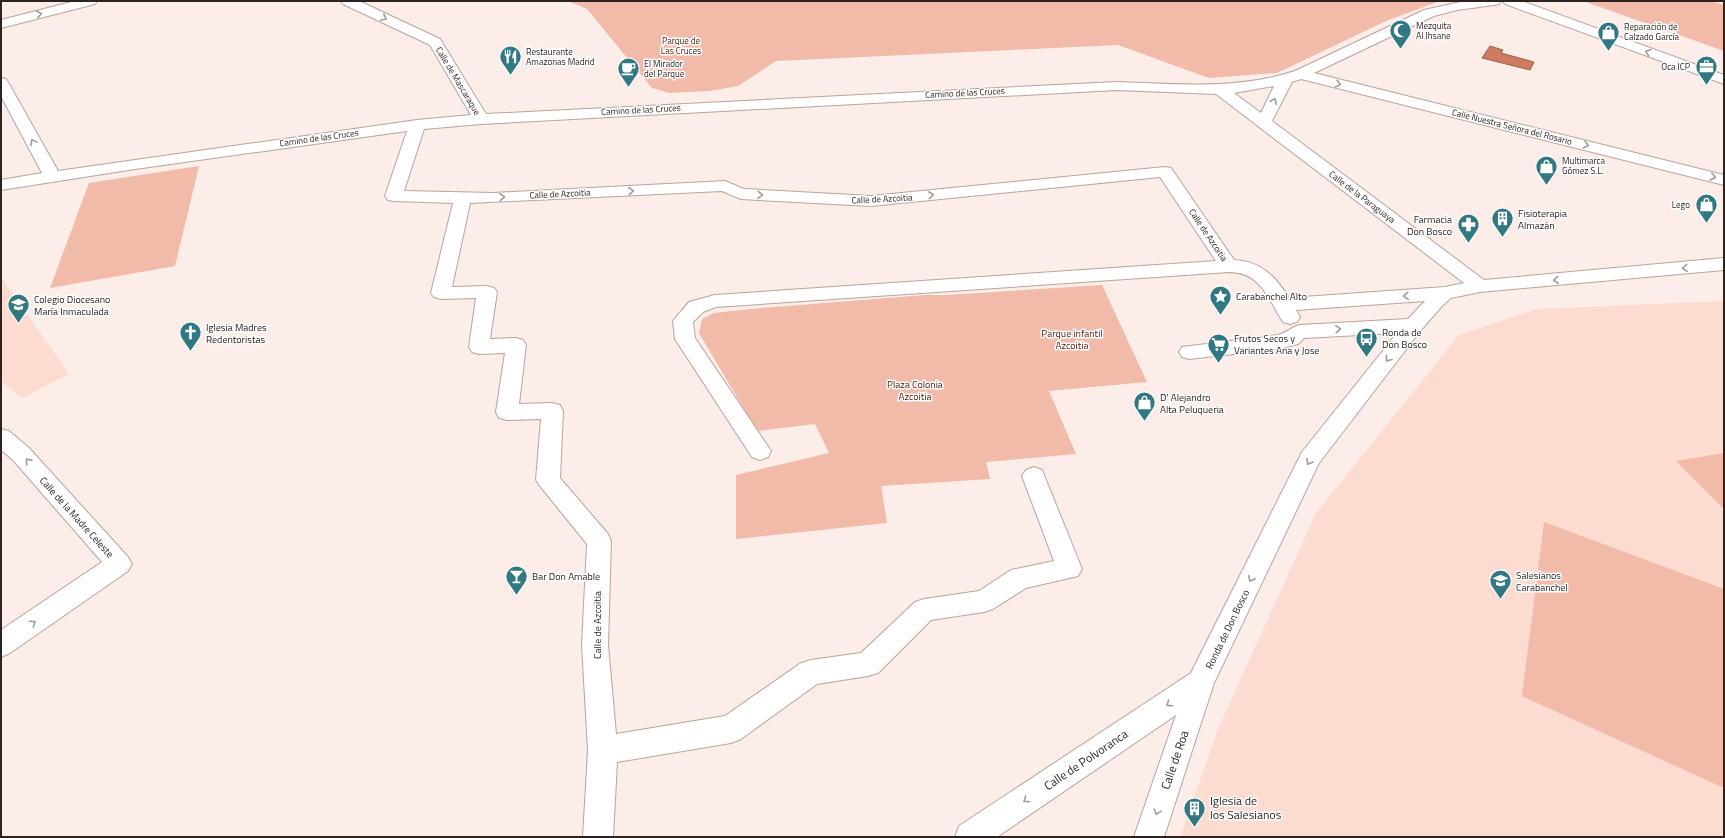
<svg xmlns="http://www.w3.org/2000/svg" width="1725" height="838" viewBox="0 0 1725 838" font-family="'Titillium Web',sans-serif">
  <rect width="100%" height="100%" fill="#fcede8"/>
  <g fill="#fcdbd1">
    <path d="M 1,277 L 69,374 L 22,398 L 1,381 Z"/>
    <path d="M 1724,301 L 1724,837 L 1180,837 L 1219,727 L 1316,513 L 1459,335 L 1537,309 Z"/>
  </g>
  <g fill="#f1baa9">
    <path d="M 568,1 L 1440,1 L 1386,21 L 1277,73 L 1209,78 L 1118,45 L 776,61 L 738,86 L 710,91 L 669,93 L 652,88 L 587,9 Z"/>
    <path d="M 1583,1 L 1711,1 L 1724,5 L 1724,51 Z"/>
    <path d="M 199,166 L 175,266 L 50,288 L 89,183 Z"/>
    <path d="M 1102,285 L 1147,382 L 1049,391 L 1076,454 L 986,462 L 990,479 L 881,486 L 887,523 L 736,539 L 736,475 L 829,453 L 815,424 L 757,431 L 699,333 L 702,319 L 714,313 L 751,309 L 925,295 L 948,295 Z"/>
    <path d="M 1724,453 L 1724,509 L 1676,461 Z"/>
    <path d="M 1544,522 L 1724,589 L 1724,788 L 1522,696 Z"/>
  </g>
  <path fill="#ce7b61" stroke="#9d614e" d="M 1490,46 L 1503,50 L 1501,53 L 1534,62 L 1530,70 L 1482,58 Z"/>
  <g fill="none" stroke-linecap="round" stroke-linejoin="round">
    <defs>
      <g id="street">
        <path d="M 75,1 L 97,1 L 95,4 L 1,28 L 1,20 Z"/>
        <path d="M 341,1 L 359,1 L 440,39 L 486,114 L 1117,82 C 1177,84 1237,90 1295,71 L 1424,10 L 1465,1 L 1501,1 L 1499,4 L 1494,5 L 1457,10 L 1434,16 L 1314,73 L 1724,175 L 1724,185 L 1301,79 L 1292,82 L 1272,121 L 1484,280 L 1724,258 L 1724,270 L 1480,292 L 1451,298 L 1442,306 L 1421,330 L 1319,463 L 1214,683 L 1164,837 L 1134,837 L 1176,715 L 997,837 L 955,837 L 959,826 L 1191,673 L 1302,452 L 1397,333 L 1304,338 L 1298,344 L 1278,349 L 1189,359 L 1182,357 L 1179,352 L 1182,347 L 1278,335 C 1286,333 1291,328 1299,325 L 1408,319 L 1425,301 L 1296,310 L 1300,317 L 1297,322 L 1290,324 L 1283,322 C 1268,299 1261,272 1229,272 L 716,307 L 703,312 L 693,322 L 695,338 L 771,451 L 768,457 L 760,460 L 752,457 L 675,339 L 673,321 L 689,302 L 715,295 L 1216,261 L 1160,177 L 871,206 L 741,199 L 722,191 L 470,203 L 452,287 L 487,286 L 494,288 L 497,292 L 490,339 L 516,338 L 523,340 L 526,345 L 519,404 L 552,403 L 560,405 L 563,411 L 560,478 L 608,534 L 611,541 L 608,645 L 616,734 L 725,716 L 801,663 L 811,660 L 861,653 L 915,602 L 924,599 L 979,591 L 1011,570 L 1054,561 L 1022,476 L 1026,470 L 1034,467 L 1042,470 L 1082,569 L 1078,576 L 1026,588 L 993,609 L 984,612 L 931,620 L 878,673 L 868,676 L 817,684 L 741,739 L 731,743 L 617,762 L 613,837 L 583,837 L 588,750 L 582,645 L 587,544 L 540,486 L 536,480 L 541,419 L 507,420 L 499,418 L 496,412 L 505,353 L 479,354 L 472,352 L 469,347 L 476,298 L 441,299 L 434,297 L 431,293 L 453,203 L 394,201 L 388,200 L 385,196 L 407,131 L 135,169 L 1,190 L 1,180 L 42,173 L 1,96 L 1,78 L 6,79 L 8,82 L 58,171 L 417,120 L 471,115 L 430,45 L 343,4 ZM 1274,86 L 1261,113 L 1234,93 ZM 1117,90 L 1216,94 L 1464,283 L 1445,287 L 1289,298 C 1276,277 1261,261 1234,260 L 1171,168 L 1165,167 L 871,196 L 744,189 L 725,181 L 493,193 L 404,191 L 424,129 L 481,124 Z"/>
        <path d="M 1503,1 L 1522,1 L 1724,75 L 1724,84 L 1505,4 Z"/>
        <path d="M 1,429 L 9,431 L 29,448 L 128,557 L 132,564 L 128,571 L 10,653 L 1,657 L 1,630 L 102,562 L 13,460 L 1,450 Z"/>
      </g>
    </defs>
    <use href="#street" stroke="#baa39b" stroke-width="2"/>
    <use href="#street" fill="#fff" fill-rule="evenodd"/>
  </g>
  <defs><path id="oneway-chevron" d="M-2-3.5L2.5 0L-2 3.5" fill="none" stroke-width="1.6" stroke-linecap="round" stroke-linejoin="round"/></defs>
  <g stroke="#a09c9b">
    <use href="#oneway-chevron" transform="translate(39 14) rotate(-14)"/>
    <use href="#oneway-chevron" transform="translate(384 18) rotate(25)"/>
    <use href="#oneway-chevron" transform="translate(1648 52) rotate(-160)"/>
    <use href="#oneway-chevron" transform="translate(1338 84) rotate(14)"/>
    <use href="#oneway-chevron" transform="translate(1274 101) rotate(-64)"/>
    <use href="#oneway-chevron" transform="translate(33 142) rotate(-118)"/>
    <use href="#oneway-chevron" transform="translate(1586 145) rotate(14)"/>
    <use href="#oneway-chevron" transform="translate(1713 177) rotate(14)"/>
    <use href="#oneway-chevron" transform="translate(631 191) rotate(-3)"/>
    <use href="#oneway-chevron" transform="translate(760 195) rotate(4)"/>
    <use href="#oneway-chevron" transform="translate(931 195) rotate(-6)"/>
    <use href="#oneway-chevron" transform="translate(502 197) rotate(-3)"/>
    <use href="#oneway-chevron" transform="translate(1685 268) rotate(175)"/>
    <use href="#oneway-chevron" transform="translate(1556 280) rotate(174)"/>
    <use href="#oneway-chevron" transform="translate(1406 296) rotate(176)"/>
    <use href="#oneway-chevron" transform="translate(1338 329) rotate(-4)"/>
    <use href="#oneway-chevron" transform="translate(1388 359) rotate(127)"/>
    <use href="#oneway-chevron" transform="translate(28 461) rotate(-132)"/>
    <use href="#oneway-chevron" transform="translate(1309 462) rotate(119)"/>
    <use href="#oneway-chevron" transform="translate(1251 579) rotate(116)"/>
    <use href="#oneway-chevron" transform="translate(33 623) rotate(-34)"/>
    <use href="#oneway-chevron" transform="translate(1169 704) rotate(146)"/>
    <use href="#oneway-chevron" transform="translate(1026 800) rotate(146)"/>
    <use href="#oneway-chevron" transform="translate(1157 812) rotate(109)"/>
  </g>
  <defs>
    <symbol id="mosque-pin" viewBox="-11 -11 22 30"><path d="M0 17L-7.5 6A9.5 9.5 0 1 1 7.5 6Z" fill="#317982" stroke="#fff"/><path d="M3.5-4.9A6 6 0 1 0 3.5 4.9A5 5 0 1 1 3.5-4.9Z" fill="#fff"/></symbol>
    <symbol id="shop-pin" viewBox="-11 -11 22 30"><path d="M0 17L-7.5 6A9.5 9.5 0 1 1 7.5 6Z" fill="#317982" stroke="#fff"/><path d="M-5-2.5h2.3a2.7 3.5 0 0 1 5.4 0H5L5.5 6h-11ZM-1.5-2.5h3a1.5 2.3 0 0 0-3 0Z" fill="#fff"/></symbol>
    <symbol id="restaurant-pin" viewBox="-11 -11 22 30"><path d="M0 17L-7.5 6A9.5 9.5 0 1 1 7.5 6Z" fill="#317982" stroke="#fff"/><path d="M-5-6h1v4h1v-4h1v4h1v-4h1v5L-1.5 .5V6h-2V.5L-5-1ZM5-6V6H3V1.5H1.5Q1.5-4 5-6Z" fill="#fff"/></symbol>
    <symbol id="office-pin" viewBox="-11 -11 22 30"><path d="M0 17L-7.5 6A9.5 9.5 0 1 1 7.5 6Z" fill="#317982" stroke="#fff"/><path d="M-6-3h4V-5.5h4V-3h4V5H-6ZM-1-4.5V-3h2v-1.5ZM-6 0V1H6V0Z" fill="#fff"/></symbol>
    <symbol id="cafe-pin" viewBox="-11 -11 22 30"><path d="M0 17L-7.5 6A9.5 9.5 0 1 1 7.5 6Z" fill="#317982" stroke="#fff"/><path d="M-5.5-4.5H6V0H3Q3 3.5 0 3.5H-2.5Q-5.5 3.5-5.5 0ZM3-3.2v2h1.7v-2ZM-6 4.5H4V6H-6Z" fill="#fff"/></symbol>
    <symbol id="building-pin" viewBox="-11 -11 22 30"><path d="M0 17L-7.5 6A9.5 9.5 0 1 1 7.5 6Z" fill="#317982" stroke="#fff"/><path d="M-4-6H4V6H1V3H-1V6H-4ZM-2.5-4.3h1.7v1.8h-1.7ZM.8-4.3h1.7v1.8H.8ZM-2.5-1h1.7V.8h-1.7ZM.8-1h1.7V.8H.8Z" fill="#fff"/></symbol>
    <symbol id="pharmacy-pin" viewBox="-11 -11 22 30"><path d="M0 17L-7.5 6A9.5 9.5 0 1 1 7.5 6Z" fill="#317982" stroke="#fff"/><path d="M-2-6h4v4h4v4h-4v4h-4v-4h-4v-4h4Z" fill="#fff"/></symbol>
    <symbol id="sight-pin" viewBox="-11 -11 22 30"><path d="M0 17L-7.5 6A9.5 9.5 0 1 1 7.5 6Z" fill="#317982" stroke="#fff"/><path d="M0-6L1.8-2.2L6-1.7L2.9 1.2L3.7 5.4L0 3.3L-3.7 5.4L-2.9 1.2L-6-1.7L-1.8-2.2Z" fill="#fff"/></symbol>
    <symbol id="school-pin" viewBox="-11 -11 22 30"><path d="M0 17L-7.5 6A9.5 9.5 0 1 1 7.5 6Z" fill="#317982" stroke="#fff"/><path d="M0-5L7-2L0 1L-7-2ZM-4 1L0 2.5L4 1V4Q0 6-4 4Z" fill="#fff"/></symbol>
    <symbol id="church-pin" viewBox="-11 -11 22 30"><path d="M0 17L-7.5 6A9.5 9.5 0 1 1 7.5 6Z" fill="#317982" stroke="#fff"/><path d="M-1.2-6h2.4v3.5h3.3v2.4h-3.3V6h-2.4V-.1h-3.3v-2.4h3.3Z" fill="#fff"/></symbol>
    <symbol id="bus-pin" viewBox="-11 -11 22 30"><path d="M0 17L-7.5 6A9.5 9.5 0 1 1 7.5 6Z" fill="#317982" stroke="#fff"/><path d="M-5-6H5V4H4V6H2V4H-2V6H-4V4H-5ZM-3.5-4V0h7V-4ZM-3.5 1.2v1.5H-2V1.2ZM2 1.2v1.5H3.5V1.2Z" fill="#fff"/></symbol>
    <symbol id="supermarket-pin" viewBox="-11 -11 22 30"><path d="M0 17L-7.5 6A9.5 9.5 0 1 1 7.5 6Z" fill="#317982" stroke="#fff"/><path d="M-6-5.5h2.5l.6 2H6L4.5 2H-2.5L-4.4-4H-6ZM-1.5 3.2a1.3 1.3 0 1 0 .1 0ZM3 3.2a1.3 1.3 0 1 0 .1 0Z" fill="#fff"/></symbol>
    <symbol id="bar-pin" viewBox="-11 -11 22 30"><path d="M0 17L-7.5 6A9.5 9.5 0 1 1 7.5 6Z" fill="#317982" stroke="#fff"/><path d="M-6-5H6L.8 .8V4.5H3.5V6h-7V4.5H-.8V.8Z" fill="#fff"/></symbol>
  </defs>
  <g fill-rule="evenodd">
    <use href="#mosque-pin" x="1388" y="18" width="25" height="34"/>
    <use href="#shop-pin" x="1596" y="20" width="25" height="34"/>
    <use href="#restaurant-pin" x="498" y="44" width="25" height="34"/>
    <use href="#office-pin" x="1694" y="54" width="25" height="34"/>
    <use href="#cafe-pin" x="616" y="56" width="25" height="34"/>
    <use href="#shop-pin" x="1534" y="154" width="25" height="34"/>
    <use href="#shop-pin" x="1694" y="192" width="25" height="34"/>
    <use href="#building-pin" x="1490" y="206" width="25" height="34"/>
    <use href="#pharmacy-pin" x="1456" y="212" width="25" height="34"/>
    <use href="#sight-pin" x="1208" y="284" width="25" height="34"/>
    <use href="#school-pin" x="6" y="292" width="25" height="34"/>
    <use href="#church-pin" x="178" y="320" width="25" height="34"/>
    <use href="#bus-pin" x="1354" y="326" width="25" height="34"/>
    <use href="#supermarket-pin" x="1206" y="332" width="25" height="34"/>
    <use href="#shop-pin" x="1132" y="390" width="25" height="34"/>
    <use href="#bar-pin" x="504" y="564" width="25" height="34"/>
    <use href="#school-pin" x="1488" y="568" width="25" height="34"/>
    <use href="#building-pin" x="1182" y="796" width="25" height="34"/>
  </g>
  <g text-anchor="middle" stroke-width="3" stroke-linejoin="round" paint-order="stroke">
    <g font-size="9" fill="#2c2320" stroke="#fff" text-anchor="start">
      <text x="1416" y="29">Mezquita<tspan x="1416" dy="10">Al Ihsane</tspan></text>
      <text x="1624" y="30">Reparación de<tspan x="1624" dy="10">Calzado García</tspan></text>
      <text x="526" y="55">Restaurante<tspan x="526" dy="10">Amazonas Madrid</tspan></text>
      <text x="644" y="67">El Mirador<tspan x="644" dy="10">del Parque</tspan></text>
      <text x="1690" y="70" text-anchor="end">Oca ICP</text>
      <text x="1562" y="164">Multimarca<tspan x="1562" dy="10">Gómez S.L.</tspan></text>
      <text x="1690" y="208" text-anchor="end">Lego</text>
    </g>
    <g font-size="9" fill="#4e1907" stroke="#fff">
      <text x="681" y="44">Parque de<tspan x="681" dy="10">Las Cruces</tspan></text>
    </g>
    <g font-size="9" fill="#2c2320" stroke="#fff">
      <text transform="translate(458 81) rotate(59)" y="3">Calle de Mascaraque</text>
      <text transform="translate(965 93) rotate(-3)" y="3">Camino de las Cruces</text>
      <text transform="translate(641 110) rotate(-3)" y="3">Camino de las Cruces</text>
      <text transform="translate(1512 127) rotate(14)" y="3">Calle Nuestra Señora del Rosario</text>
      <text transform="translate(319 138) rotate(-8)" y="3">Camino de las Cruces</text>
      <text transform="translate(560 194) rotate(-3)" y="3">Calle de Azcoitia</text>
      <text transform="translate(1362 197) rotate(37)" y="3">Calle de la Paraguaya</text>
      <text transform="translate(882 199) rotate(-3)" y="3">Calle de Azcoitia</text>
      <text transform="translate(1208 235) rotate(56)" y="3">Calle de Azcoitia</text>
    </g>
    <g font-size="10" fill="#2c2320" stroke="#fff" text-anchor="start">
      <text x="1518" y="217">Fisioterapia<tspan x="1518" dy="12">Almazán</tspan></text>
      <text x="1452" y="223" text-anchor="end">Farmacia<tspan x="1452" dy="12">Don Bosco</tspan></text>
      <text x="1236" y="300">Carabanchel Alto</text>
      <text x="34" y="303">Colegio Diocesano<tspan x="34" dy="12">María Inmaculada</tspan></text>
      <text x="206" y="331">Iglesia Madres<tspan x="206" dy="12">Redentoristas</tspan></text>
      <text x="1382" y="336">Ronda de<tspan x="1382" dy="12">Don Bosco</tspan></text>
      <text x="1234" y="342">Frutos Secos y<tspan x="1234" dy="12">Variantes Ana y Jose</tspan></text>
      <text x="1160" y="401">D' Alejandro<tspan x="1160" dy="12">Alta Peluqueria</tspan></text>
      <text x="1516" y="579">Salesianos<tspan x="1516" dy="12">Carabanchel</tspan></text>
      <text x="532" y="580">Bar Don Amable</text>
    </g>
    <g font-size="10" fill="#4e1907" stroke="#fff">
      <text x="1072" y="337">Parque infantil<tspan x="1072" dy="12">Azcoitia</tspan></text>
      <text x="915" y="388">Plaza Colonia<tspan x="915" dy="12">Azcoitia</tspan></text>
    </g>
    <g font-size="10" fill="#2c2320" stroke="#fff">
      <text transform="translate(77 517) rotate(48)" y="4">Calle de la Madre Celeste</text>
      <text transform="translate(597 625) rotate(-90)" y="4">Calle de Azcoitia</text>
      <text transform="translate(1227 629) rotate(-64)" y="4">Ronda de Don Bosco</text>
    </g>
    <g font-size="12" fill="#2c2320" stroke="#fff">
      <text transform="translate(1086 760) rotate(-34)" y="4">Calle de Polvoranca</text>
      <text transform="translate(1175 760) rotate(-71)" y="4">Calle de Roa</text>
    </g>
    <g font-size="12" fill="#2c2320" stroke="#fff" text-anchor="start">
      <text x="1210" y="805">Iglesia de<tspan x="1210" dy="14">los Salesianos</tspan></text>
    </g>
  </g>
  <rect width="1725" height="838" fill="none" stroke="#2c2320" stroke-width="4"/>
</svg>
